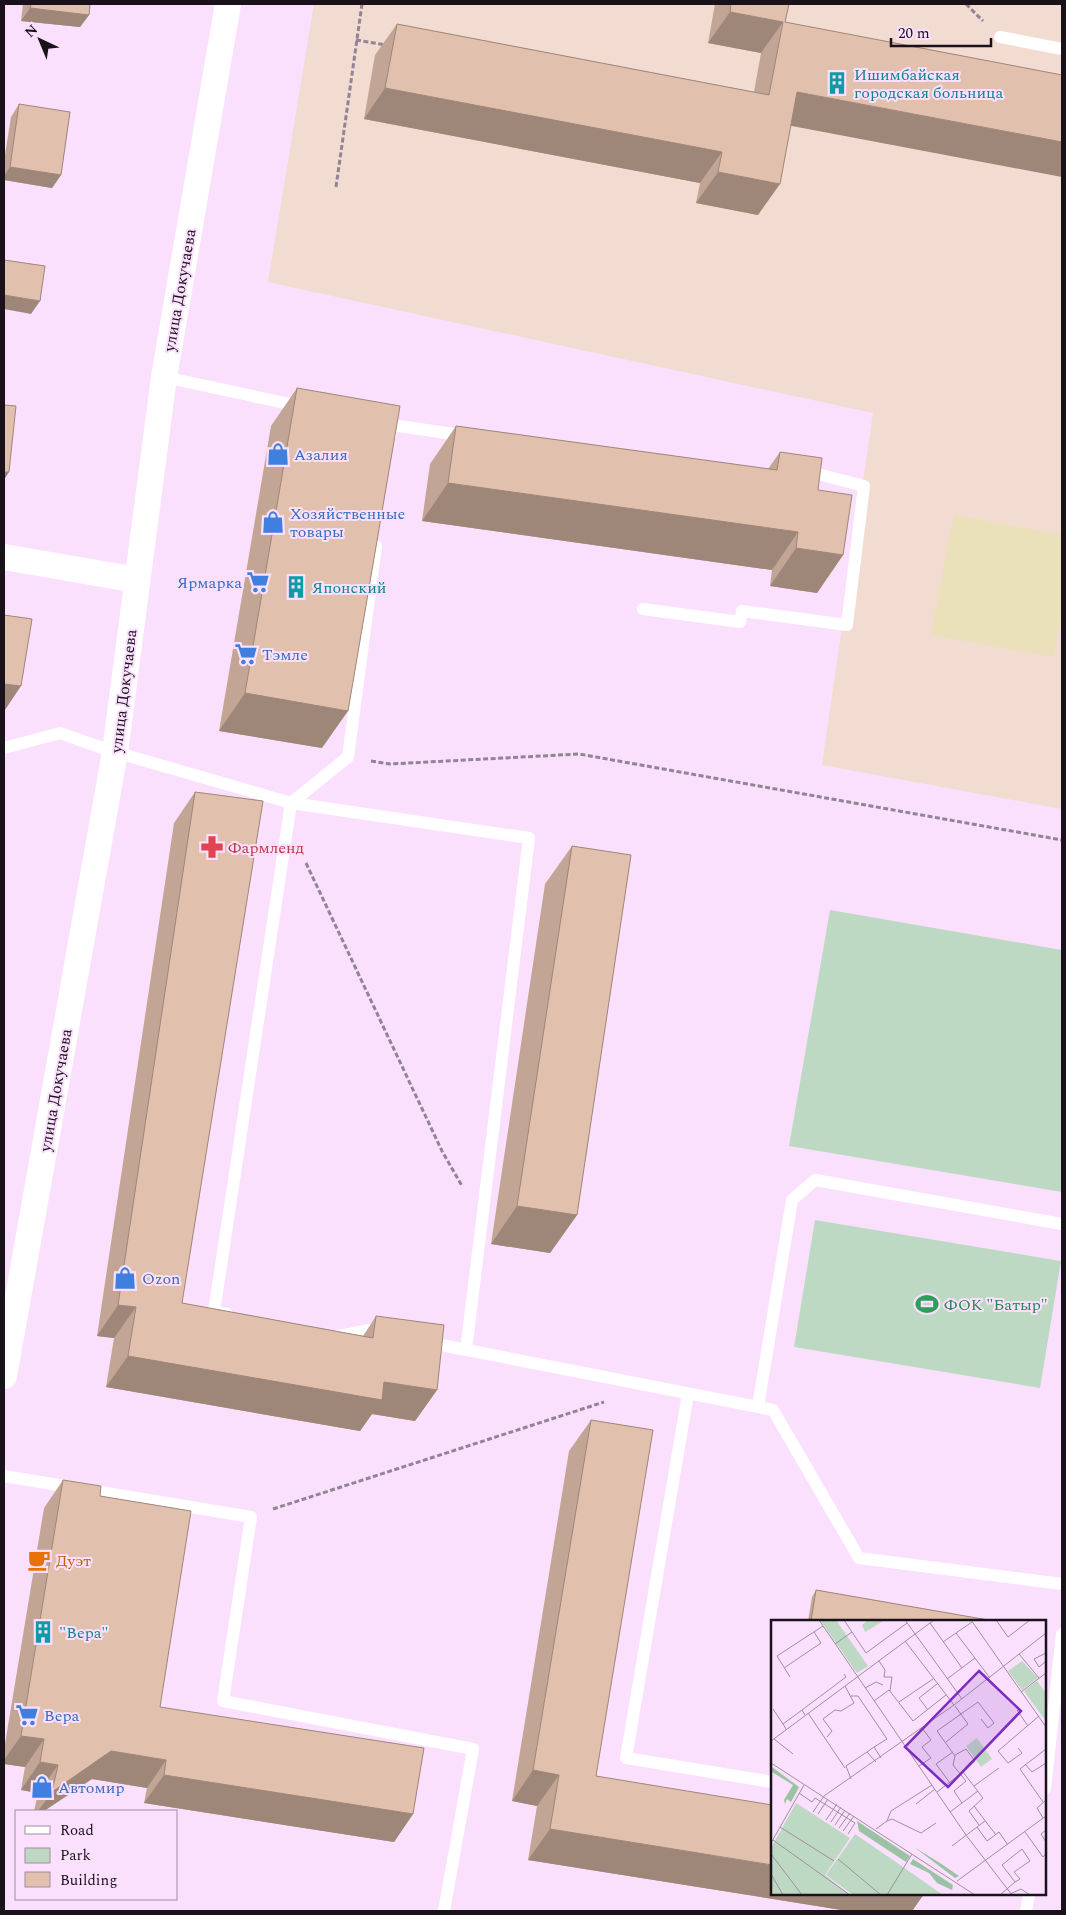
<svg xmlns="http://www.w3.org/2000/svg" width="1066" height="1915" viewBox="0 0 1066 1915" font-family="Spectral,serif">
  <rect width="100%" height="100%" fill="#fae0fc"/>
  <path fill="#f2dbd0" d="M 314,4 L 1062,4 L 1062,809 L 822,765 L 873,413 L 268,282 Z"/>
  <g fill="#bed9c3">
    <path d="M 830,910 L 1062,950 L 1062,1192 L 789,1146 Z"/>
    <path d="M 815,1220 L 1061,1261 L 1040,1388 L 794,1347 Z"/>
  </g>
  <path fill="#eae1bb" d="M 954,515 L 1062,535 L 1062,609 L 1053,657 L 931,635 Z"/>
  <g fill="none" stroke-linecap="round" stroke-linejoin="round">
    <g stroke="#948396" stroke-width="3" stroke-dasharray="5 2.5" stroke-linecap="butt">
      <path d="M 966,4 L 983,21"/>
      <path d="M 356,40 L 386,45"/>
      <path d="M 336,187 L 362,4"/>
      <path d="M 371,761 L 390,764 L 579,754 L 1062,840"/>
      <path d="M 306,863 L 442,1151 L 462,1186"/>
      <path d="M 273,1509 L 604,1402"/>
    </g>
    <g stroke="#fff" stroke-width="12">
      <path d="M 1000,37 L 1062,49"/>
      <path d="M 164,377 L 304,407"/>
      <path d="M 390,436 L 392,425 L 467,436"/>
      <path d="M 643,609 L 740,622 L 742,611 L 847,625 L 864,486 L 810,472 L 804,473"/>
      <path d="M 4,748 L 60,733 L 114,752"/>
      <path d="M 115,752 L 291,803 L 529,838 L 466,1350"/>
      <path d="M 227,1314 L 214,1312 L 291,803 L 348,757 L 376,546"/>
      <path d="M 335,1337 L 369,1330 L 382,1333"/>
      <path d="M 426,1342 L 773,1410 L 859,1558 L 1062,1584"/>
      <path d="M 688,1394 L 626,1758 L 772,1782"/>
      <path d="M 758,1407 L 792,1200 L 815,1180 L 1062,1224"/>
      <path d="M 4,1476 L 251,1517 L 223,1701 L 473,1749 L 444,1911"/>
      <path d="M 1045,1789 L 1062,1634"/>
      <path d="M 1026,1911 L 1029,1894"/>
    </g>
    <g stroke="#fff" stroke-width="26">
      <path d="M 4,557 L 137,580"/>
      <path d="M 4,1376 L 115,752 L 164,377 L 228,4"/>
    </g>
  </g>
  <g fill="#c2a595">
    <path d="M 23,4 L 90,4 L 89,15 L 80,27 L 21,21 Z"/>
    <path d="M 715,4 L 789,4 L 785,22 L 791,126 L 758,215 L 696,203 L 700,183 L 364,119 L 375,55 L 397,24 L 754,92 L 761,53 L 708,43 Z"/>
    <path d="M 19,104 L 61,175 L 52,188 L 4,180 L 4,161 L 11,117 Z"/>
    <path d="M 297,388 L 322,748 L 219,731 L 271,426 Z"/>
    <path d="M 456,426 L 768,469 L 780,452 L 818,490 L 843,555 L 817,593 L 770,586 L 772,570 L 422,521 L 430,464 Z"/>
    <path d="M 195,792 L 182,1303 L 363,1336 L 376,1316 L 437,1390 L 415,1421 L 372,1414 L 360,1431 L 106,1387 L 114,1338 L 97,1336 L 174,823 Z"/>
    <path d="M 572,846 L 577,1215 L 550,1253 L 491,1244 L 545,884 Z"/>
    <path d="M 591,1420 L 596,1776 L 772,1894 L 924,1894 L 912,1911 L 848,1911 L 528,1860 L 537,1806 L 512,1801 L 569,1451 Z"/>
    <path d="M 63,1480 L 100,1496 L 160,1707 L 413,1814 L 394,1842 L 144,1803 L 147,1788 L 92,1779 L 44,1811 L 34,1811 L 38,1793 L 21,1790 L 25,1767 L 4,1764 L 4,1750 L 44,1508 Z"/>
    <path d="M 816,1590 L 994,1621 L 808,1621 L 812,1597 Z"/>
  </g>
  <g fill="#9e8679">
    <path d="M 30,8 L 89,15 L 80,27 L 21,21 Z"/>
    <path d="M 730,12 L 783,22 L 761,53 L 708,43 Z"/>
    <path d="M 385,88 L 722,152 L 700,183 L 364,119 Z"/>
    <path d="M 797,92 L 1062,142 L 1062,177 L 776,123 Z"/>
    <path d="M 10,167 L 61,175 L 52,188 L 4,180 L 4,176 Z"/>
    <path d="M 718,172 L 780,184 L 758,215 L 696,203 Z"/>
    <path d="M 4,295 L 40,301 L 31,314 L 4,309 Z"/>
    <path d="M 4,472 L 9,472 L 4,480 Z"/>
    <path d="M 448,483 L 798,532 L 772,570 L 422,521 Z"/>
    <path d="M 796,548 L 843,555 L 817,593 L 770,586 Z"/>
    <path d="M 4,684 L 21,686 L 5,710 L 4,709 Z"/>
    <path d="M 245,693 L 348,711 L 322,748 L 219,731 Z"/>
    <path d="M 517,1206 L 577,1215 L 550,1253 L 491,1244 Z"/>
    <path d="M 118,1305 L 136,1307 L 114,1338 L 97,1336 Z"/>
    <path d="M 128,1356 L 384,1382 L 437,1390 L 415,1421 L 372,1414 L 360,1431 L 106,1387 Z"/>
    <path d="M 21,1736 L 44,1739 L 25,1767 L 4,1764 L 4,1760 Z"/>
    <path d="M 111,1751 L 166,1760 L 147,1788 L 92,1779 L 44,1811 L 38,1811 L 52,1792 Z"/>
    <path d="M 40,1762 L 58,1765 L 38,1793 L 21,1790 Z"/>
    <path d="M 533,1770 L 559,1775 L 537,1806 L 512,1801 Z"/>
    <path d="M 164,1775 L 413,1814 L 394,1842 L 144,1803 Z"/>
    <path d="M 550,1829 L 772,1865 L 772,1894 L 924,1894 L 912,1911 L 848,1911 L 528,1860 Z"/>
  </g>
  <g fill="#e1c0ad" stroke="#9e8679">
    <path d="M 31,4 L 90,4 L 89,15 L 30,8 Z"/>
    <path d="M 731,4 L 789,4 L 785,22 L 1062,75 L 1062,142 L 797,92 L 780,184 L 718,172 L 722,152 L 385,88 L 397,24 L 769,95 L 783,22 L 730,12 Z"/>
    <path d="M 19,104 L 70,112 L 61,175 L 10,167 Z"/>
    <path d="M 4,260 L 45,266 L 40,301 L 4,295 Z"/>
    <path d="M 297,388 L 400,406 L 348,711 L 245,693 Z"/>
    <path d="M 4,405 L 16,406 L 9,472 L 4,472 Z"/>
    <path d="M 456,426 L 777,470 L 780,452 L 822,458 L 818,490 L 852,495 L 843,555 L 796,548 L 798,532 L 448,483 Z"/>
    <path d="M 4,615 L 32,619 L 21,686 L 4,684 Z"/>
    <path d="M 195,792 L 263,801 L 182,1303 L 373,1338 L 376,1316 L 444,1325 L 437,1390 L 384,1382 L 382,1400 L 128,1356 L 136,1307 L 118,1305 Z"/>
    <path d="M 572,846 L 631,855 L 577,1215 L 517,1206 Z"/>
    <path d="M 591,1420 L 653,1430 L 596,1776 L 772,1805 L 772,1865 L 550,1829 L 559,1775 L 533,1770 Z"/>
    <path d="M 63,1480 L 101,1486 L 100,1496 L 191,1511 L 160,1707 L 424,1748 L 413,1814 L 164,1775 L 166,1760 L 111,1751 L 52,1792 L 58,1765 L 40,1762 L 44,1739 L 21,1736 Z"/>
    <path d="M 816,1590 L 994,1621 L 811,1621 Z"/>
  </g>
  <defs>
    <symbol id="building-bare" viewBox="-9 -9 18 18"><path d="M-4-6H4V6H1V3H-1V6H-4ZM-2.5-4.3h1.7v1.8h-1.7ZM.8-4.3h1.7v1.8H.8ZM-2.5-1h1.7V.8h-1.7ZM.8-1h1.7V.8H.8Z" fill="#0f9aa8" stroke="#fae0fc" stroke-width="2.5" paint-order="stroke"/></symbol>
    <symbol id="shop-bare" viewBox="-9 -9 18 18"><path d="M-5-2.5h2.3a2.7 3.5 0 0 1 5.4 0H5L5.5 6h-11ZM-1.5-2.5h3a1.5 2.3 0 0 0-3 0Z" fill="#3f7fe0" stroke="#fae0fc" stroke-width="2.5" paint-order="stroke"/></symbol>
    <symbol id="supermarket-bare" viewBox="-9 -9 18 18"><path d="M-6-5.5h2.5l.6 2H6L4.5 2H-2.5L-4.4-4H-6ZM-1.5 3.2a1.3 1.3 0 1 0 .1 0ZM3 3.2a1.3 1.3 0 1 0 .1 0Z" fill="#3f7fe0" stroke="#fae0fc" stroke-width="2.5" paint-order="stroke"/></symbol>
    <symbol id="pharmacy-bare" viewBox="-9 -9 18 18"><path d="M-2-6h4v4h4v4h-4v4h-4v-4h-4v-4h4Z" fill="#e0444e" stroke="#fae0fc" stroke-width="2.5" paint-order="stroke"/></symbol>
    <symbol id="stadium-bare" viewBox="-9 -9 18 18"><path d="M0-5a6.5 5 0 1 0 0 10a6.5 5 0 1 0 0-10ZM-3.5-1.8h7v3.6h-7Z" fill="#2e9e5b" stroke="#fae0fc" stroke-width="2.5" paint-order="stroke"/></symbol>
    <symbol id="cafe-bare" viewBox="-9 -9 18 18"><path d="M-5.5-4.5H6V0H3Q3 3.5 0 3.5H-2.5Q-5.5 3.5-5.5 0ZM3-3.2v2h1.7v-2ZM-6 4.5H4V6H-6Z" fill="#e8710a" stroke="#fae0fc" stroke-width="2.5" paint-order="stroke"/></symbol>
  </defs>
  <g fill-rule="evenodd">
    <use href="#building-bare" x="821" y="67" width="32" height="32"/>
    <use href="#shop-bare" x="262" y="438" width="32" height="32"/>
    <use href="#shop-bare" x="257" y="506" width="32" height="32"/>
    <use href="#supermarket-bare" x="242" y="566" width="32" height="32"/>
    <use href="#building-bare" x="280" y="571" width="32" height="32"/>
    <use href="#supermarket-bare" x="230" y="638" width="32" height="32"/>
    <use href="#pharmacy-bare" x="196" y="831" width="32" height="32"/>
    <use href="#shop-bare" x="109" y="1262" width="32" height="32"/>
    <use href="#stadium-bare" x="911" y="1288" width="32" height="32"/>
    <use href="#cafe-bare" x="23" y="1544" width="32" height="32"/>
    <use href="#building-bare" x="27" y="1616" width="32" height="32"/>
    <use href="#supermarket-bare" x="11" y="1699" width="32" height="32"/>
    <use href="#shop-bare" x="26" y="1771" width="32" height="32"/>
  </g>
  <g text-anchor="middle" stroke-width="4" stroke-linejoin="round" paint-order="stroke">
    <g font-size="16" fill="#0d838f" stroke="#fae0fc" text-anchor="start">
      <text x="854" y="80">Ишимбайская<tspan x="854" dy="18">городская больница</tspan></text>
      <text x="312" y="593">Японский</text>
      <text x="59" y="1638">"Вера"</text>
    </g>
    <g font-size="16" fill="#1a121b" stroke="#fae0fc">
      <text transform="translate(179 290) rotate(-80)" y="6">улица Докучаева</text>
      <text transform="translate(123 691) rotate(-83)" y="6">улица Докучаева</text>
      <text transform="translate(55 1090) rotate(-80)" y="6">улица Докучаева</text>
    </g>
    <g font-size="16" fill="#366cbe" stroke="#fae0fc" text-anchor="start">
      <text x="294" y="460">Азалия</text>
      <text x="290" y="519">Хозяйственные<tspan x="290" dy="18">товары</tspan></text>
      <text x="242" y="588" text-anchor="end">Ярмарка</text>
      <text x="262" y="660">Тэмле</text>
      <text x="142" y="1284">Ozon</text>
      <text x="44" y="1721">Вера</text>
      <text x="58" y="1793">Автомир</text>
    </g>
    <g font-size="16" fill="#be3a42" stroke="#fae0fc" text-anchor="start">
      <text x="228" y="853">Фармленд</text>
    </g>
    <g font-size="16" fill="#27864d" stroke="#fae0fc" text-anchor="start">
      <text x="944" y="1310">ФОК "Батыр"</text>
    </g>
    <g font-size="16" fill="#c56008" stroke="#fae0fc" text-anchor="start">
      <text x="56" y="1566">Дуэт</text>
    </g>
  </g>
  <g transform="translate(771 1620)">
    <rect width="275" height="275" fill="#fae0fc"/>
    <path d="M 49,0 L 65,0 L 97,46 L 86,53 ZM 97,0 L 114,0 L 94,12 L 91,5 ZM 251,41 L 267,58 L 251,70 L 237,51 ZM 266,61 L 275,73 L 274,100 L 253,71 ZM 206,118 L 221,139 L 210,147 L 195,126 ZM 25,183 L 79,218 L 54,255 L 79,275 L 0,275 L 0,228 ZM 84,214 L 135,249 L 172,275 L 82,275 L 55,255 Z" fill="#bed9c3"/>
    <path d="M 1,147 L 28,167 L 20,182 L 16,179 L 14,184 L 13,180 L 22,165 L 1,152 ZM 86,201 L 139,236 L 135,242 L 88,211 ZM 143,227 L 169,243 L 188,256 L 184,258 ZM 142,239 L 182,265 L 181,270 L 166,263 L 158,253 L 139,244 Z" fill="#9bc2a3"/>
    <path fill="none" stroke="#a08ea2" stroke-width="1" d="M 48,0 L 195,215 L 241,275M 73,0 L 95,33 L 136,3M 134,0 L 191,79M 200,0 L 275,107M 225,0 L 237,17 L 259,0M 159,3 L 191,48M 185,13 L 219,58M 134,21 L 183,85M 172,22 L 201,2M 64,24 L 81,12M 275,33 L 263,39 L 268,47 L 275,41M 248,34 L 268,58M 108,41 L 114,50 L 113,57 L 121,57 L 119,71M 13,48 L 50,23 L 43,12M 19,57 L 6,36 L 52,6M 176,59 L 204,38M 94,68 L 105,62 L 112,65M 250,72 L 275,53M 80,76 L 87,76 L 116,119 L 103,127M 103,81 L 118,70 L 142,101 L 175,75M 128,82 L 162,59M 2,89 L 12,104M 157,90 L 148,78 L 166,64M 246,90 L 257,106M 37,93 L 74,148M 34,95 L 31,90 L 75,57 L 73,54M 15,109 L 12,104 L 31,90M 56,117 L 61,111 L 52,99 L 64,90 L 70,91 L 83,83 L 74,66M 3,119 L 22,134M 0,121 L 163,0M 175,122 L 197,104 L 184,86M 247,128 L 251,133 L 237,143 L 227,131 L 268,96M 96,132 L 103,127 L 110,138M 184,135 L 195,129 L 204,141 L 192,152M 0,143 L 204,275M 254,144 L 261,152 L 275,143M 148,146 L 160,138 L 151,127 L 160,120 L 151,108M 80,159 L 75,146 L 96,132 L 105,142M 179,163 L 165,144 L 182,132M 203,166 L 228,148M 166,172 L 192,152 L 212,178 L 198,191 L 208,205M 28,173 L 41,182 L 44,178 L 84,203 L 77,214M 272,182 L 249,149 L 275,129M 191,183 L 183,171 L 195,161 L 182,145 L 184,136 L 166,111 L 207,82 L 223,103 L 217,108 L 210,99M 145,184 L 164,169M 203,186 L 225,215M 42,192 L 53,176 L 183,85 L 275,13M 179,192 L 207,171M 47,194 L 57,179M 272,198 L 266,188 L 275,180M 55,200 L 66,184M 116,201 L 121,199 L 150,213 L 165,203M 60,202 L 70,187M 64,205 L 74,190M 9,207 L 63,241M 206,207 L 216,221 L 228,212 L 237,225M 68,208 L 79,193M 105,209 L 116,201 L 120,191 L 161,165M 275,210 L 270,214 L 275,222M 72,211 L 83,196M 254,212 L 272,237 L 275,234M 2,220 L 79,275M 0,223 L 33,165M 181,226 L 214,201M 0,234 L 31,275M 67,239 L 110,275M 0,254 L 12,275M 186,261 L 275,196M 239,274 L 250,269 L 259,275M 116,275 L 141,234M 229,275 L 244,262 L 231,245 L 251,229 L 259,241 L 243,252 L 249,259 L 244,262"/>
    <path fill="#7b2cbf" fill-opacity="0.15" stroke="#7b2cbf" stroke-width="2.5" d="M 208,51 L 250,91 L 177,167 L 134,127 Z"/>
    <rect width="275" height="275" fill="none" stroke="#1a121b" stroke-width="2.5"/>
  </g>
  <rect width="1066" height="1915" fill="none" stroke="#1a121b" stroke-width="10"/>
  <rect x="15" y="1810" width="162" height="90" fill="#fae0fc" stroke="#a08ea2"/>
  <rect x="25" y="1826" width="25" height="8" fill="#ffffff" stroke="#a08ea2"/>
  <text x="60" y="1835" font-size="15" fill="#1a121b">Road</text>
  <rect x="25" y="1848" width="25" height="15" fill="#bed9c3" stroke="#a08ea2"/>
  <text x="60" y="1860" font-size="15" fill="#1a121b">Park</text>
  <rect x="25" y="1872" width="25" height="15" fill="#e1c0ad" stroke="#a08ea2"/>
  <text x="60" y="1885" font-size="15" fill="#1a121b">Building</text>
  <g transform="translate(40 40) rotate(316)" stroke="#fae0fc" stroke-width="4" paint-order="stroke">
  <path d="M0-4L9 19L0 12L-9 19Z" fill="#1a121b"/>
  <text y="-8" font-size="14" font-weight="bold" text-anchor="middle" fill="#1a121b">N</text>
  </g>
  <path d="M891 38v8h100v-8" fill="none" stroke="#1a121b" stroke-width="2.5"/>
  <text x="898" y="38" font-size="15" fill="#1a121b" stroke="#fae0fc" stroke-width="4" paint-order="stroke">20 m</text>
</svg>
